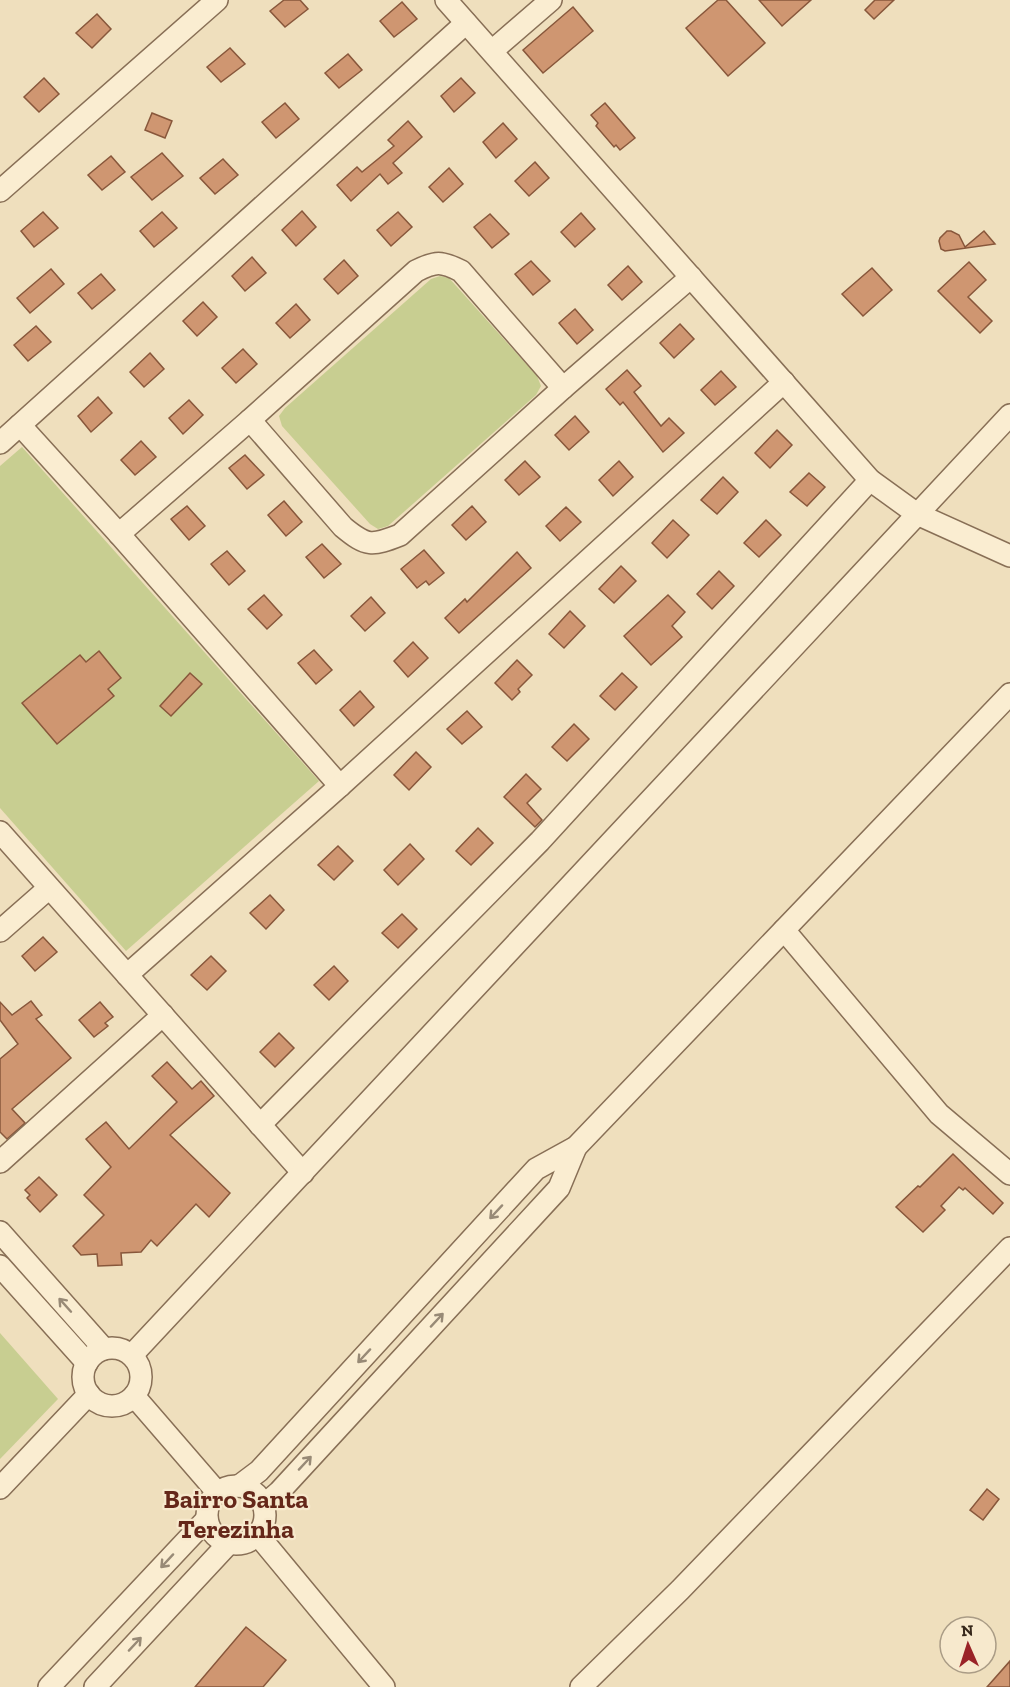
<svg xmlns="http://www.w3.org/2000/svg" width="1010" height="1687" viewBox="0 0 1010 1687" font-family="'Zilla Slab',serif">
  <rect width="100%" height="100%" fill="#efdfbd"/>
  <g fill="#c8ce91">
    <path d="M 440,276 L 449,278 L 537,376 L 541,386 L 536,395 L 388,526 L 378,529 L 370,524 L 282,426 L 279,416 L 285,408 L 431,279 Z"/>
    <path d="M 22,447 L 319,781 L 126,951 L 0,808 L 0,466 Z"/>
    <path d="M 0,1333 L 58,1399 L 0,1459 Z"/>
  </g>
  <g fill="#cf9671" stroke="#88573b" stroke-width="1.5">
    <path d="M 284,0 L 300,0 L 308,9 L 285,27 L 270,11 Z"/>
    <path d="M 718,0 L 726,0 L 765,43 L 728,76 L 686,28 Z"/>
    <path d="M 759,0 L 811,0 L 782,26 Z"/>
    <path d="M 875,0 L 894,0 L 874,19 L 865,10 Z"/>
    <path d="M 402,2 L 417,19 L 394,37 L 380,21 Z"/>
    <path d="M 573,7 L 593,31 L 543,73 L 523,50 Z"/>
    <path d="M 97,14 L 111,29 L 92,48 L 76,33 Z"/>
    <path d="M 230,48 L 245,64 L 221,82 L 207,67 Z"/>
    <path d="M 348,54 L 362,70 L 339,88 L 325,73 Z"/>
    <path d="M 44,78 L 59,94 L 39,112 L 24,97 Z"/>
    <path d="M 461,78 L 475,93 L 454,112 L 441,96 Z"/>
    <path d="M 285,103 L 299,119 L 276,138 L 262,122 Z"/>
    <path d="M 605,103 L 635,138 L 620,150 L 616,145 L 614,147 L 596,126 L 598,123 L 591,115 Z"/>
    <path d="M 152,113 L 172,121 L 165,138 L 145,130 Z"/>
    <path d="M 408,121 L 422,137 L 393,163 L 402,173 L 388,184 L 380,174 L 351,201 L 337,185 L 357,167 L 362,172 L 394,146 L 388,140 Z"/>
    <path d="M 503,123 L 517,139 L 496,158 L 483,142 Z"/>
    <path d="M 162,153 L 183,176 L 152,200 L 131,177 Z"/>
    <path d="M 111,156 L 125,172 L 102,190 L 88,175 Z"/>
    <path d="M 223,159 L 238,175 L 215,194 L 200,178 Z"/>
    <path d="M 535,162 L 549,178 L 529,196 L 515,181 Z"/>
    <path d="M 449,168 L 463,184 L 443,202 L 429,187 Z"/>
    <path d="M 302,211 L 316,227 L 296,246 L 282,230 Z"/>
    <path d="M 43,212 L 58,228 L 34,247 L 21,231 Z"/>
    <path d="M 162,212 L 177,228 L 154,247 L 140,231 Z"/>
    <path d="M 398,212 L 412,227 L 391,246 L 377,230 Z"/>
    <path d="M 581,213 L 595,229 L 575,247 L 561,232 Z"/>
    <path d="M 490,214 L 509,234 L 492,248 L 474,227 Z"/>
    <path d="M 947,231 L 951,231 L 959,235 L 965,247 L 984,231 L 995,244 L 945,251 L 941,249 L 939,241 L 940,238 Z"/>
    <path d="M 252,257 L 266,273 L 245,291 L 232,276 Z"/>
    <path d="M 344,260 L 358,276 L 338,294 L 324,279 Z"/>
    <path d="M 531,261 L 550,281 L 533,295 L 515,274 Z"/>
    <path d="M 969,262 L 986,280 L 968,297 L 992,321 L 980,333 L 938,291 Z"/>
    <path d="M 628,266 L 642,282 L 622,300 L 608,285 Z"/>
    <path d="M 872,268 L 892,290 L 863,316 L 842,294 Z"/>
    <path d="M 51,269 L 64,284 L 30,313 L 17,298 Z"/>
    <path d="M 101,274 L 115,290 L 92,309 L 78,293 Z"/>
    <path d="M 203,302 L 217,317 L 197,336 L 183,321 Z"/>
    <path d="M 296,304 L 310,320 L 290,338 L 276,323 Z"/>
    <path d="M 575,309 L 593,330 L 577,344 L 559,323 Z"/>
    <path d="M 680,324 L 694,339 L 674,358 L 660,343 Z"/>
    <path d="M 36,326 L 51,342 L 28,361 L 14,345 Z"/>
    <path d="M 243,349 L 257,364 L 236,383 L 222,368 Z"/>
    <path d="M 150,353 L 164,369 L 144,387 L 130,372 Z"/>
    <path d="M 627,370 L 641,386 L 634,392 L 661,426 L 669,418 L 684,433 L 663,452 L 623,402 L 620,405 L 606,389 Z"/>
    <path d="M 721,371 L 736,387 L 715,405 L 701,390 Z"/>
    <path d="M 98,397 L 112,413 L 91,432 L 78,416 Z"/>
    <path d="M 189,400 L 203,415 L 183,434 L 169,418 Z"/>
    <path d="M 575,416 L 589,432 L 569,450 L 555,435 Z"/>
    <path d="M 777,430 L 792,445 L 770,468 L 755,453 Z"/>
    <path d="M 141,441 L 156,457 L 135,475 L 121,460 Z"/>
    <path d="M 245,455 L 264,475 L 247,489 L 229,468 Z"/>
    <path d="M 525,461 L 540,477 L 519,495 L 505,480 Z"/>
    <path d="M 619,461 L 633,477 L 613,496 L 599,480 Z"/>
    <path d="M 809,473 L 825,487 L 807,506 L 790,492 Z"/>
    <path d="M 723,477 L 738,492 L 717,514 L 701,500 Z"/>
    <path d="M 284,501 L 302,522 L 286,536 L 268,515 Z"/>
    <path d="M 187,506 L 205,526 L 189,540 L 171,519 Z"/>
    <path d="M 472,506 L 486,522 L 466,540 L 452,525 Z"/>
    <path d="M 566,507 L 581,522 L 560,541 L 546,526 Z"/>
    <path d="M 673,520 L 689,535 L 667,558 L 652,543 Z"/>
    <path d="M 766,520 L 781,535 L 759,557 L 744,543 Z"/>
    <path d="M 322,544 L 341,564 L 324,578 L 306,557 Z"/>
    <path d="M 424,550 L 444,573 L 429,585 L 426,581 L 417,588 L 401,569 Z"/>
    <path d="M 227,551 L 245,571 L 229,585 L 211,564 Z"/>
    <path d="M 517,552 L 531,568 L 459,633 L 445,618 L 465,599 L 467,602 Z"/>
    <path d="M 621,566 L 636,581 L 614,603 L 599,589 Z"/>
    <path d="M 719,571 L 734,586 L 712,609 L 697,594 Z"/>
    <path d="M 264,595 L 282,615 L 267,629 L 248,609 Z"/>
    <path d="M 668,595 L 685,612 L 672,626 L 682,637 L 651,665 L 624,636 Z"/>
    <path d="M 371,597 L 385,613 L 365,631 L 351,616 Z"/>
    <path d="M 570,611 L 585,626 L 564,648 L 549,634 Z"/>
    <path d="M 413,642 L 428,658 L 408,677 L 394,661 Z"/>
    <path d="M 314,650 L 332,670 L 316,684 L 298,663 Z"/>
    <path d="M 99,651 L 121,678 L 108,689 L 114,696 L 57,744 L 22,703 L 80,655 L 86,662 Z"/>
    <path d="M 517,660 L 532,675 L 518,689 L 520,692 L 512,700 L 495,683 Z"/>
    <path d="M 190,673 L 202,684 L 171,716 L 160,706 Z"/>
    <path d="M 622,673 L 637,687 L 615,710 L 600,696 Z"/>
    <path d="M 360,691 L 374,707 L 354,726 L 340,710 Z"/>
    <path d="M 467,711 L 482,727 L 462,744 L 447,729 Z"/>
    <path d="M 574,724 L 589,739 L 567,761 L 552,747 Z"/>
    <path d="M 416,752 L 431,767 L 409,790 L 394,775 Z"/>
    <path d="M 526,774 L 541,789 L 527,803 L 542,820 L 535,827 L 504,797 Z"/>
    <path d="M 478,828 L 493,843 L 471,865 L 456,851 Z"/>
    <path d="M 410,844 L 424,859 L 398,885 L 384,870 Z"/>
    <path d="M 338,846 L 353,861 L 334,880 L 318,865 Z"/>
    <path d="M 270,895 L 284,910 L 266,929 L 250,913 Z"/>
    <path d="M 402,914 L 417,929 L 398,948 L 382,933 Z"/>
    <path d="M 43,937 L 57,952 L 35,971 L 22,956 Z"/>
    <path d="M 211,956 L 226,971 L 207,990 L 191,975 Z"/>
    <path d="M 334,966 L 348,981 L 329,1000 L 314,985 Z"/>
    <path d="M 31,1001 L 42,1015 L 36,1019 L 71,1058 L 12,1109 L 25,1123 L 7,1139 L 0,1132 L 0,1059 L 18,1044 L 0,1020 L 0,1002 L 12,1015 Z"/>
    <path d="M 100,1002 L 113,1017 L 105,1023 L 108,1026 L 94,1037 L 79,1020 Z"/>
    <path d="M 279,1033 L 294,1048 L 275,1067 L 260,1052 Z"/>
    <path d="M 167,1062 L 192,1089 L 201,1081 L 214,1096 L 170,1135 L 230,1193 L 209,1217 L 196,1204 L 157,1246 L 151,1240 L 141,1252 L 121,1253 L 122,1265 L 98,1266 L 97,1254 L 81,1255 L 73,1246 L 104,1215 L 84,1195 L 111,1167 L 86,1139 L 106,1122 L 129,1149 L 177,1102 L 152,1076 Z"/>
    <path d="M 953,1154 L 1003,1203 L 993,1214 L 965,1188 L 963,1190 L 959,1187 L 941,1206 L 945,1210 L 923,1232 L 896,1207 L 918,1186 L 920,1187 Z"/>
    <path d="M 39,1177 L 57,1195 L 40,1212 L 27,1198 L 30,1195 L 25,1190 Z"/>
    <path d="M 987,1489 L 999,1499 L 983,1520 L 970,1510 Z"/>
    <path d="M 246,1627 L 286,1660 L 263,1687 L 195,1687 Z"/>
    <path d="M 1010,1661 L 1010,1687 L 987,1687 Z"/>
  </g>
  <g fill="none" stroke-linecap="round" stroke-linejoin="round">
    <defs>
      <g id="minor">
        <path d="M 446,0 L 870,480 L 917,514 L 1010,556"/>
        <path d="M 492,51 L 551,0"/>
        <path d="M 0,191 L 217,0"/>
        <path d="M 250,420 L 416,271 C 436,261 441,261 461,271 L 563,388"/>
        <path d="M 20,425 L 119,534 L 340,786"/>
        <path d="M 0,443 L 466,23"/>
        <path d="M 119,534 L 250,420 L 343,527 C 367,547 372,546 400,535 L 563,388 L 691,277"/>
        <path d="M 0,832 L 303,1173"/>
        <path d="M 784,930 L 939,1114 L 1010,1174"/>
        <path d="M 0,931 L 49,888"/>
        <path d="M 127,975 L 340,786 L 784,382"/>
        <path d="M 260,1125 L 540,841 L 870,480"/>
        <path d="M 0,1162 L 163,1015"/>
        <path d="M 0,1232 L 104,1349"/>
        <path d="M 0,1266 L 87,1363"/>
        <circle cx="112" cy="1377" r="29"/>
        <path d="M 132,1355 L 1010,415"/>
        <path d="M 134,1396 L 217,1492"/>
        <circle cx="236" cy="1515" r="29"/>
        <path d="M 239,1486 L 259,1471 L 536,1169 L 576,1147 L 1010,694"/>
        <path d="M 0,1488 L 89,1394"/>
        <path d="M 264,1505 L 279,1492 L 559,1188 L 576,1147"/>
        <path d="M 258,1535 L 384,1687"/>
        <path d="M 49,1687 L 207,1519"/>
        <path d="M 95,1687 L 229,1543"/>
        <path d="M 581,1687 L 680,1590 L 1010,1248"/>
      </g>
    </defs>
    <use href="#minor" stroke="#886f56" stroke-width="24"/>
    <use href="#minor" stroke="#faedd1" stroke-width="21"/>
  </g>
  <defs><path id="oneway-shaft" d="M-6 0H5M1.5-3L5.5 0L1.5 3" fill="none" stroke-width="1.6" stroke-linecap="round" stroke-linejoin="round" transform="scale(1.5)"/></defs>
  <g stroke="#988a76">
    <use href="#oneway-shaft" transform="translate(496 1212) rotate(133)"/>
    <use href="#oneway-shaft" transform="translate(65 1305) rotate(-132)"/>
    <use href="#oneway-shaft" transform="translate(437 1320) rotate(-47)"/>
    <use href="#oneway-shaft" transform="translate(364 1356) rotate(133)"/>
    <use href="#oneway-shaft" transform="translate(305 1463) rotate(-47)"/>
    <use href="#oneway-shaft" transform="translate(167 1561) rotate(133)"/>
    <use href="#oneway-shaft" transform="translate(135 1644) rotate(-47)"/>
  </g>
  <g text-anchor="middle" stroke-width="4.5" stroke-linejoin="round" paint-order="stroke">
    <g font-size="26" font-weight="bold" fill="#652719" stroke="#f7e9cd">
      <text x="236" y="1508">Bairro Santa<tspan x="236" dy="30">Terezinha</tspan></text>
    </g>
  </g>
  <g transform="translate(968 1645) rotate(357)"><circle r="28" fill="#f7e9cd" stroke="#aa9c86" stroke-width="1.5"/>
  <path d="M0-4.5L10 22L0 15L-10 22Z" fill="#9a2327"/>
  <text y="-9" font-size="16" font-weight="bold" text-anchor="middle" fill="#37281b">N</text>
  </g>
</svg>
